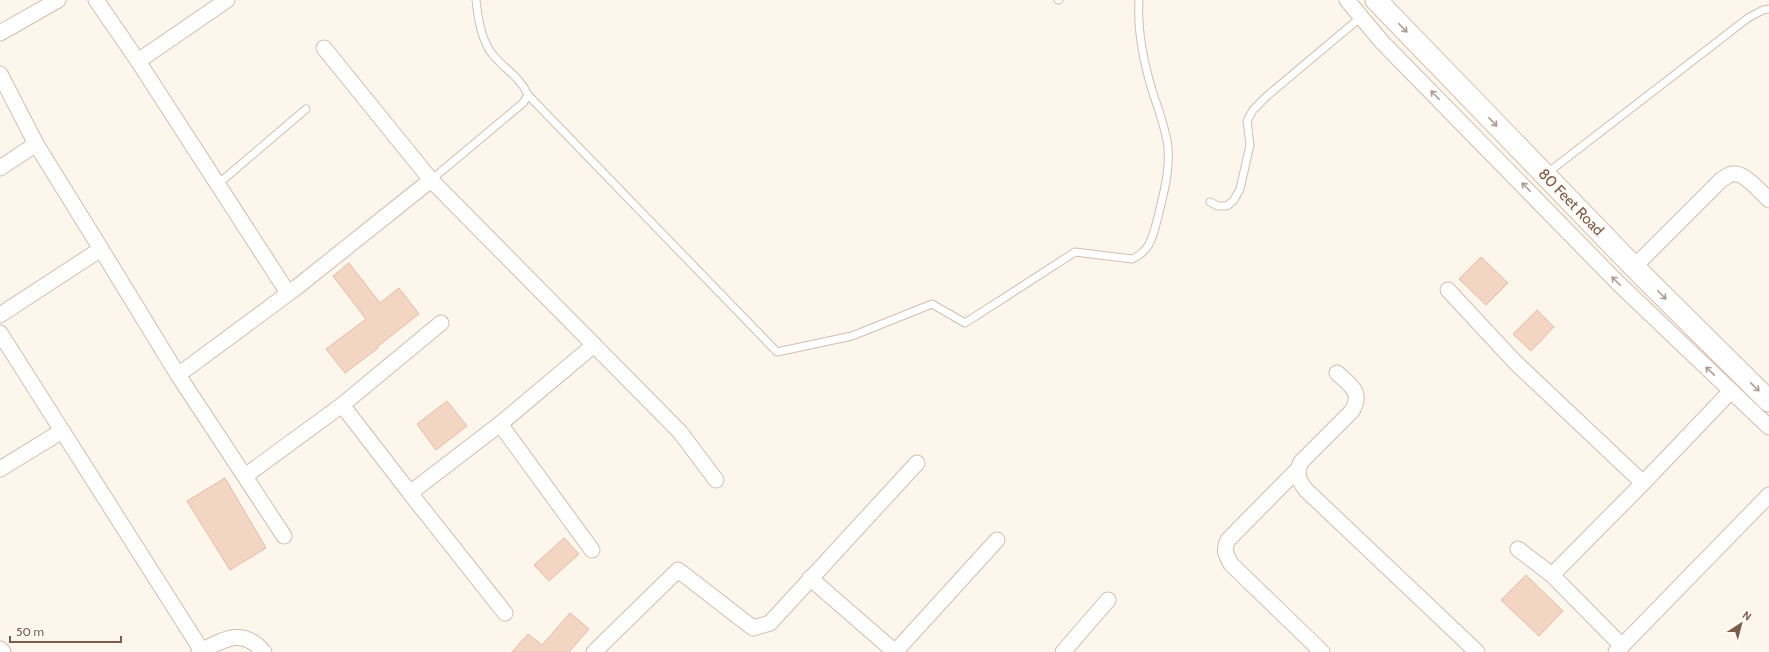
<svg xmlns="http://www.w3.org/2000/svg" width="1769" height="652" viewBox="0 0 1769 652" font-family="Cabin,sans-serif">
  <rect width="100%" height="100%" fill="#fdf6ec"/>
  <g fill="#f3d5c3" stroke="#e6bba3">
    <path d="M 1481,257 L 1508,283 L 1486,305 L 1459,279 Z"/>
    <path d="M 349,263 L 380,303 L 399,288 L 419,314 L 377,347 L 378,348 L 345,373 L 326,349 L 366,319 L 333,276 Z"/>
    <path d="M 1537,310 L 1554,327 L 1531,351 L 1513,334 Z"/>
    <path d="M 447,401 L 467,426 L 436,450 L 417,424 Z"/>
    <path d="M 225,478 L 266,548 L 230,570 L 187,501 Z"/>
    <path d="M 564,538 L 579,554 L 549,581 L 534,565 Z"/>
    <path d="M 1526,575 L 1563,611 L 1539,636 L 1501,600 Z"/>
    <path d="M 570,613 L 589,629 L 569,652 L 512,652 L 528,634 L 542,645 Z"/>
  </g>
  <g fill="none" stroke-linecap="round" stroke-linejoin="round">
    <defs>
      <g id="lane">
        <path d="M 1058,0 L 1059,0"/>
        <path d="M 528,95 L 777,352 L 852,336 L 932,304 L 965,323 L 1075,252 L 1132,259 C 1151,251 1153,235 1158,217 C 1163,195 1170,172 1168,148 C 1166,128 1158,109 1152,90 C 1143,60 1137,31 1139,0"/>
        <path d="M 1546,174 L 1748,18 L 1763,10 L 1769,9"/>
        <path d="M 431,180 L 523,103 L 528,95 C 520,76 501,67 490,51 C 480,35 478,17 476,0"/>
        <path d="M 218,184 L 306,109"/>
        <path d="M 1210,202 L 1218,206 L 1227,206 L 1234,200 L 1240,189 L 1250,145 L 1247,121 L 1253,110 L 1267,96 L 1361,17"/>
      </g>
      <g id="street">
        <path d="M 96,0 L 138,61 L 288,293"/>
        <path d="M 1347,0 L 1382,42 L 1618,283 L 1769,427"/>
        <path d="M 0,33 L 58,0"/>
        <path d="M 324,48 L 431,180"/>
        <path d="M 138,61 L 227,0"/>
        <path d="M 0,74 L 36,144"/>
        <path d="M 0,168 L 36,144 L 101,249 L 0,315"/>
        <path d="M 101,249 L 178,375 L 284,536"/>
        <path d="M 1634,267 L 1721,180 C 1726,177 1730,173 1736,174 C 1745,174 1762,193 1769,200"/>
        <path d="M 1448,290 L 1515,362 L 1643,483"/>
        <path d="M 0,333 L 202,651"/>
        <path d="M 1337,373 C 1351,386 1363,392 1352,411 L 1301,462 C 1295,474 1299,481 1306,490 L 1477,652"/>
        <path d="M 178,375 L 297,287 L 431,180 L 680,432 L 716,480"/>
        <path d="M 342,405 L 441,323"/>
        <path d="M 500,424 L 592,550"/>
        <path d="M 0,469 L 62,431"/>
        <path d="M 1297,470 L 1228,540 C 1223,550 1226,555 1231,564 L 1322,652"/>
        <path d="M 245,476 L 342,405 L 410,493 L 500,424 L 594,345"/>
        <path d="M 410,493 L 505,613"/>
        <path d="M 1518,549 L 1552,575 L 1622,646"/>
        <path d="M 1552,575 L 1643,483 L 1731,391"/>
        <path d="M 810,578 L 895,652"/>
        <path d="M 0,649 L 3,652"/>
        <path d="M 199,652 C 225,639 242,627 264,652"/>
        <path d="M 594,652 L 678,570 L 753,628 L 770,623 L 917,463"/>
        <path d="M 895,652 L 997,540"/>
        <path d="M 1063,652 L 1108,600"/>
        <path d="M 1616,652 L 1769,495"/>
      </g>
      <path id="secondary" d="M 1376,0 L 1634,267 L 1769,401"/>
    </defs>
    <use href="#lane" stroke="#d1beb0" stroke-width="9"/>
    <use href="#street" stroke="#d1beb0" stroke-width="17"/>
    <use href="#secondary" stroke="#d6c0b0" stroke-width="23"/>
    <use href="#lane" stroke="#fff" stroke-width="7"/>
    <use href="#street" stroke="#fff" stroke-width="15"/>
    <use href="#secondary" stroke="#fff" stroke-width="21"/>
  </g>
  <defs><path id="oneway-shaft" d="M-6 0H5M1.5-3L5.5 0L1.5 3" fill="none" stroke-width="1.6" stroke-linecap="round" stroke-linejoin="round"/></defs>
  <g stroke="#af9d94">
    <use href="#oneway-shaft" transform="translate(1403 28) rotate(46)"/>
    <use href="#oneway-shaft" transform="translate(1435 95) rotate(-135)"/>
    <use href="#oneway-shaft" transform="translate(1493 122) rotate(46)"/>
    <use href="#oneway-shaft" transform="translate(1526 187) rotate(-134)"/>
    <use href="#oneway-shaft" transform="translate(1616 281) rotate(-135)"/>
    <use href="#oneway-shaft" transform="translate(1662 295) rotate(45)"/>
    <use href="#oneway-shaft" transform="translate(1710 371) rotate(-136)"/>
    <use href="#oneway-shaft" transform="translate(1755 387) rotate(44)"/>
  </g>
  <g text-anchor="middle" stroke-width="3" stroke-linejoin="round" paint-order="stroke">
    <g font-size="15" fill="#7a5c4d" stroke="#fffaf3">
      <text transform="translate(1571 202) rotate(46)" y="5">80 Feet Road</text>
    </g>
  </g>
  <g transform="translate(1741 624) rotate(36)" stroke="#fffaf3" stroke-width="3" paint-order="stroke">
  <path d="M0-3L7 15L0 10L-7 15Z" fill="#7a5c4d"/>
  <text y="-6" font-size="11" font-weight="bold" text-anchor="middle" fill="#7a5c4d">N</text>
  </g>
  <path d="M10 636v6h111v-6" fill="none" stroke="#7a5c4d" stroke-width="2"/>
  <text x="16" y="636" font-size="12" fill="#7a5c4d" stroke="#fffaf3" stroke-width="3" paint-order="stroke">50 m</text>
</svg>
